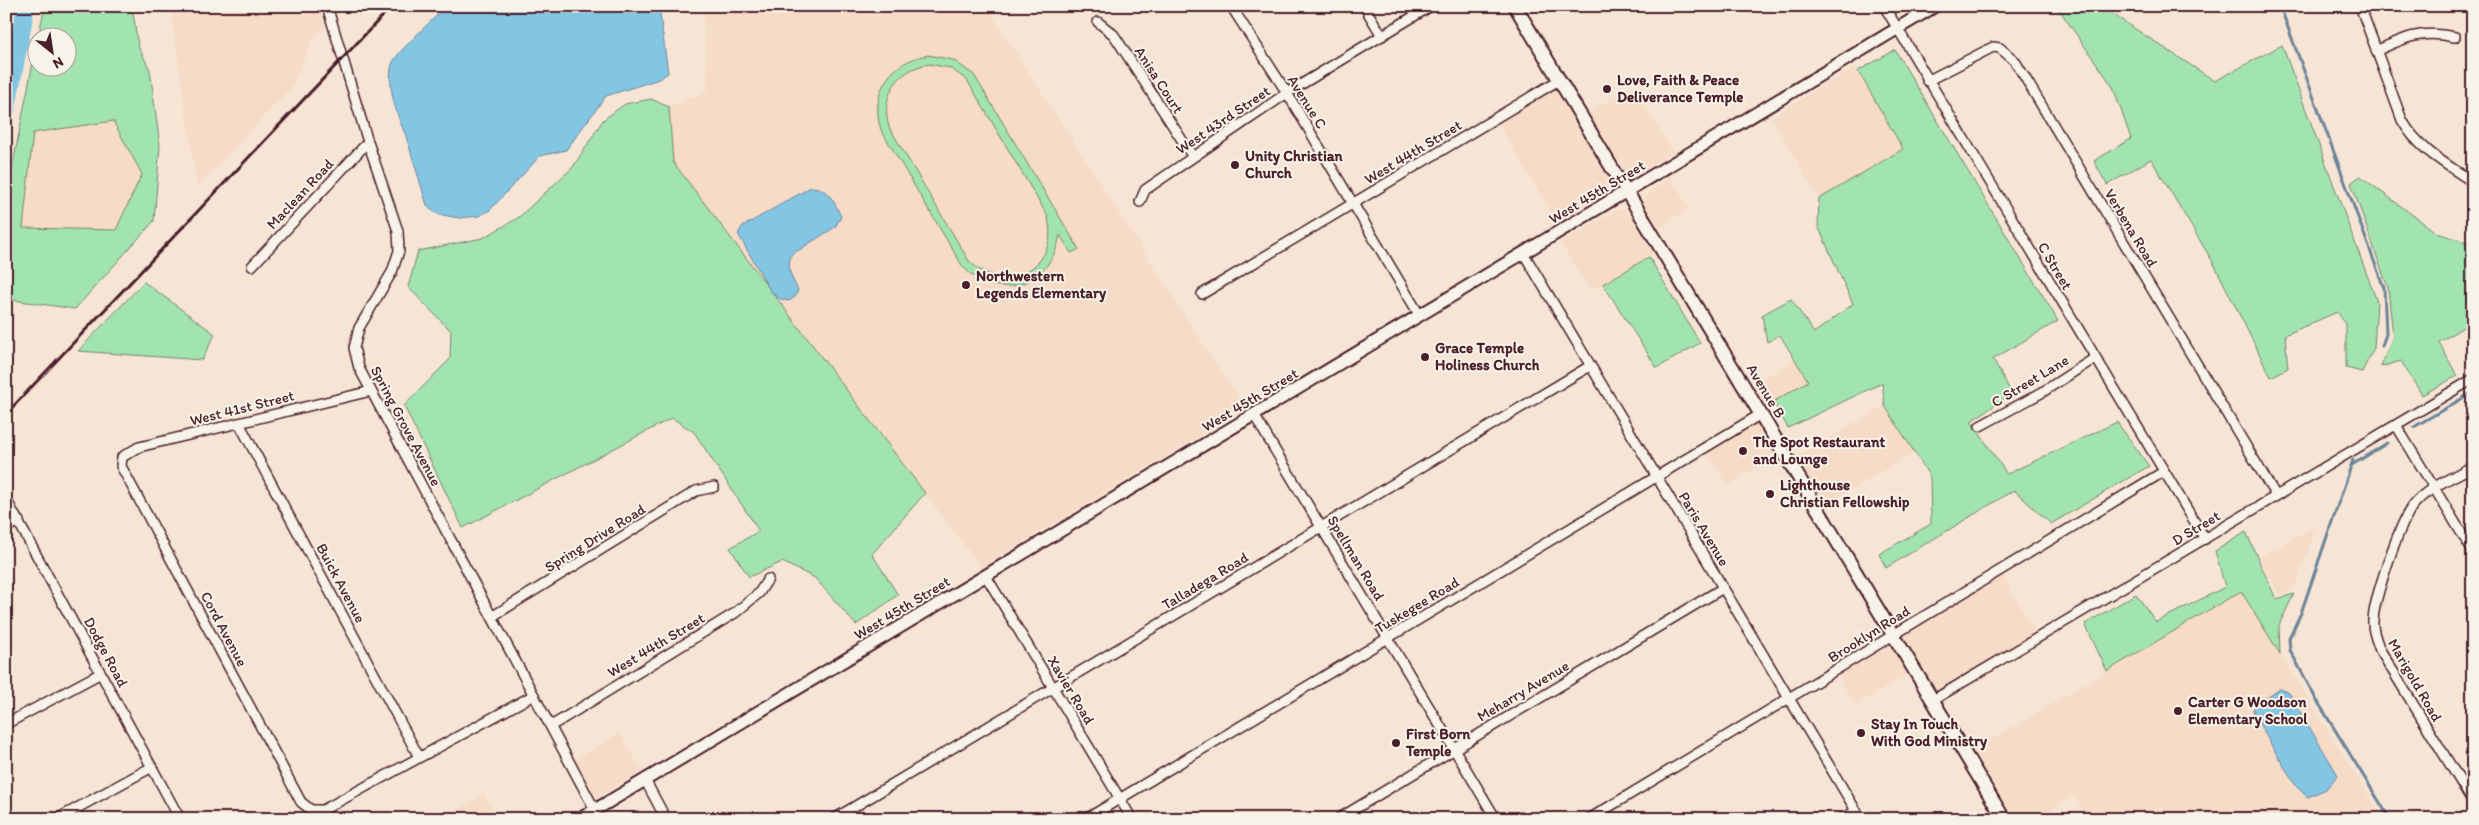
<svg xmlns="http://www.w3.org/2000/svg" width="2479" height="825" viewBox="0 0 2479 825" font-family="Itim,sans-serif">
  <rect width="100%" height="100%" fill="#f6e5d4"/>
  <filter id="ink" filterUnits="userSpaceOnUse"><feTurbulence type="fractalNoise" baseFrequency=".02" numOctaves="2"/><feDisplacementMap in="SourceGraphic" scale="10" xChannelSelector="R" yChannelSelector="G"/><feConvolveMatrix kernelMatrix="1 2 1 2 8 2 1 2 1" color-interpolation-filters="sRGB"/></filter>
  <g filter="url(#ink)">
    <g fill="#f6dbc6">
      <path d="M 170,6 L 345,6 L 312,40 L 291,88 L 197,187 Z"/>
      <path d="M 703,6 L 986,6 L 1245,409 L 981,567 L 673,162 L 669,107 L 708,90 Z"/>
      <path d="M 1855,67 L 1903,149 L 1819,199 L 1771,117 Z"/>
      <path d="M 1632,86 L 1673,152 L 1638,173 L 1631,174 L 1623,169 L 1589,113 Z"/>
      <path d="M 1557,88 L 1611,181 L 1611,186 L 1603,195 L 1557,222 L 1498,123 Z"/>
      <path d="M 113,121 L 142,174 L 116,230 L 23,228 L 33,133 Z"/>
      <path d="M 1670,177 L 1689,208 L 1658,228 L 1645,206 L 1644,196 Z"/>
      <path d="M 1619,209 L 1627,210 L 1631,215 L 1655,254 L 1590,291 L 1561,243 Z"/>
      <path d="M 1795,360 L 1808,382 L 1766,407 L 1752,385 Z"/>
      <path d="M 1885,406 L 1913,453 L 1825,505 L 1796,457 Z"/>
      <path d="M 1756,423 L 1776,456 L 1728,485 L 1707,453 Z"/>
      <path d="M 2317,526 L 2295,587 L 2280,596 L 2259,557 Z"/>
      <path d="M 2001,573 L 2037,635 L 1937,693 L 1902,633 Z"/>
      <path d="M 2241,591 L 2383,819 L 2088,819 L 2074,795 L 2035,819 L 2014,819 L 1973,751 Z"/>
      <path d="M 1891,645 L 1909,674 L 1855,705 L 1838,676 Z"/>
      <path d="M 620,733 L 642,771 L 595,798 L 575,760 Z"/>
      <path d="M 484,795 L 498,819 L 440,819 Z"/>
    </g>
    <g fill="#a2e4af" stroke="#76826d" fill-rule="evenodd">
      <path d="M 45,6 L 132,6 L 138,46 L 150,70 L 160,146 L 154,221 L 75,309 L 6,299 L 6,199 L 37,42 L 38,68 L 68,68 L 68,38 L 38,37 ZM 113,121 L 142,174 L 116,230 L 23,228 L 33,133 Z"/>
      <path d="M 2053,6 L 2100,6 L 2215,81 L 2282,45 L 2377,302 L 2374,348 L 2362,372 L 2346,368 L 2346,324 L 2337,312 L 2285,335 L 2288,368 L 2271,377 L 2214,264 L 2151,159 L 2107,185 L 2094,161 L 2131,139 L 2113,87 L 2060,11 Z"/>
      <path d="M 1895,50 L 2058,321 L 1993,359 L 2012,394 L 1971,421 L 2007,474 L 2117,422 L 2149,466 L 2051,524 L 2014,490 L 1886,568 L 1879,554 L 1931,524 L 1930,477 L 1885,406 L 1882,383 L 1788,428 L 1773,402 L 1808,381 L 1780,335 L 1767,342 L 1762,315 L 1791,299 L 1814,333 L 1853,304 L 1818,226 L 1819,199 L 1903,149 L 1858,71 Z"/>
      <path d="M 928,55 L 953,60 L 974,75 L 1079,249 L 1071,253 L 1060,235 C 1051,285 999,304 963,267 L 881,130 C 869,93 890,61 928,55 ZM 929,64 L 950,68 L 967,80 L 1047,215 C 1063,265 1006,298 969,261 L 889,127 C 880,96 897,69 929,64 Z"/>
      <path d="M 651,99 L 669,107 L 673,162 L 925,493 L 872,554 L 898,595 L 856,625 L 815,578 L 782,562 L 749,577 L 730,548 L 759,531 L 694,432 L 672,418 L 463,528 L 404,406 L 450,359 L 451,331 L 408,287 L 418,251 L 483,238 L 518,218 L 573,167 L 603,120 L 625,104 Z"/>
      <path d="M 2360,176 L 2437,233 L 2473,244 L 2473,321 L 2439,342 L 2457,376 L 2422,395 L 2401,361 L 2381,367 L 2393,336 L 2388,288 L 2351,183 Z"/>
      <path d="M 1649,257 L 1700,343 L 1657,368 L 1603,284 Z"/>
      <path d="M 144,282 L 215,334 L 202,360 L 78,351 Z"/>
      <path d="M 2246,532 L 2276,599 L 2294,594 L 2279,625 L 2280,654 L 2241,591 L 2107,671 L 2085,624 L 2136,594 L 2156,622 L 2225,587 L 2215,551 Z"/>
    </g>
    <g fill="#83c6e4" stroke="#6c839a">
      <path d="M 446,6 L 659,6 L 668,73 L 659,79 L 606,96 L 566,150 L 540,156 L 490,210 L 479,216 L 459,218 L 437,214 L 427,205 L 405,133 C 397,118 385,78 393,62 C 398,51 436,17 446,6 Z"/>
      <path d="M 811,187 C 828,187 835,203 841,217 L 835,227 L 791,255 C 786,269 792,278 798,290 L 795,297 L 789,301 L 780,299 L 771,292 L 738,234 L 742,227 Z"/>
      <path d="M 2280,688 L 2289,693 L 2338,775 L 2326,789 L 2308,797 C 2295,791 2265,732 2255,717 L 2253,709 L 2257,704 Z"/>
    </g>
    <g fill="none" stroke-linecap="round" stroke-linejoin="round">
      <g stroke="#6c839a" stroke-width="3">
        <path d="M 2280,6 L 2384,288 L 2386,334 L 2382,346"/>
        <path d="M 2414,427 L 2473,392"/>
        <path d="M 2353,460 L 2301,613 L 2289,638 L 2290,650 L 2316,699 L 2390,819"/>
        <path d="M 2352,465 L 2387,443"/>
      </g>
      <path stroke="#83c6e4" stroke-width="18" d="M 6,111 L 26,6"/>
      <defs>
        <g id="minor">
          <path d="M 327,6 L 368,142 L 398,231 L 399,251 L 392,272 L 359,328 L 354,348 L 359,368 L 595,810"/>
          <path d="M 1231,6 L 1287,93 L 1420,316"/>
          <path d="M 1364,6 L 1382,36"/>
          <path d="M 1884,6 L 2205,539"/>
          <path d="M 2360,6 L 2402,120 C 2418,149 2446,164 2473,182"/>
          <path d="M 1098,22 L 1114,35 L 1193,157"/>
          <path d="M 2376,51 C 2406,37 2421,30 2455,37"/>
          <path d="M 1927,81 L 1993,47 L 2000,48 L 2015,61 L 2276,496"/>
          <path d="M 1140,202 L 1145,190 L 1287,93 L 1431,6"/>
          <path d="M 1524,254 L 1861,819"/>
          <path d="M 252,266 L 368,142"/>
          <path d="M 1202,294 L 1559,80"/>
          <path d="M 371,391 L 139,447 L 122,457 L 121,466 L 301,802 L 311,810 L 323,810 L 534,695"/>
          <path d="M 1254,415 L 1496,819"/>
          <path d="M 239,423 L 419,757"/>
          <path d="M 2396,425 L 2473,552"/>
          <path d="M 1980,426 L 2041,393 L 2095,358"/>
          <path d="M 2473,466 C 2454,477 2429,487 2415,503 C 2401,518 2372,603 2373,624 C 2373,633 2377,642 2380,650 L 2473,802"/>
          <path d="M 6,499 L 180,819"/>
          <path d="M 6,528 L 19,521"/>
          <path d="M 986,576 L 1132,819"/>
          <path d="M 493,616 L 696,491 L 714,487"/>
          <path d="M 1933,700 L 2473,379"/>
          <path d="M 6,724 L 101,673"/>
          <path d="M 551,726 L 735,613 L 759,593 L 768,579"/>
          <path d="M 645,780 L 666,819"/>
          <path d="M 57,819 L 152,767"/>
          <path d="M 834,819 L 1590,366"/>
          <path d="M 1086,819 L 1761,414"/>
          <path d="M 1338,819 L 1723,588"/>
          <path d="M 1589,819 L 2163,472"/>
          <path d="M 1842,819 L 1856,811"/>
        </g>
        <g id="tertiary">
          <path d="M 1612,168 L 1627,192"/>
          <path d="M 580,819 L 1935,6"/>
        </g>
        <g id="secondary">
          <path d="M 1515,6 L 1612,168"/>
          <path d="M 1627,192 L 2004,819"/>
        </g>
      </defs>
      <use href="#minor" stroke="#4a1f2b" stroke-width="12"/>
      <use href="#tertiary" stroke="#4a1f2b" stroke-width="15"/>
      <use href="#secondary" stroke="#4a1f2b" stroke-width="16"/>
      <use href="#minor" stroke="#f7f3e8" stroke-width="9"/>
      <use href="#tertiary" stroke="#f7f3e8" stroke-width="11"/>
      <use href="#secondary" stroke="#f7f3e8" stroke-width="12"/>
      <path stroke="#4a1f2b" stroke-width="3" d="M 6,414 L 392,6"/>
    </g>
  </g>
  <g fill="#4a1f2b" stroke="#f7f3e8" stroke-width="2">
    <circle cx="1607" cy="89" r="5"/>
    <circle cx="1235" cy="165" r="5"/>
    <circle cx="966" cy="285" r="5"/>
    <circle cx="1425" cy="357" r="5"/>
    <circle cx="1743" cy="451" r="5"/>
    <circle cx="1770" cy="494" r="5"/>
    <circle cx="2178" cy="711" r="5"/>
    <circle cx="1861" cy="733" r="5"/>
    <circle cx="1396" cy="743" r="5"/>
  </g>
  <g text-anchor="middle" stroke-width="4" stroke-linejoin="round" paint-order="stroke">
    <g font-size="15" fill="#4a1f2b" stroke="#f7f3e8">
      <text transform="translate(1159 80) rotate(57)" y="5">Anisa Court</text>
      <text transform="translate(1307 102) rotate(58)" y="5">Avenue C</text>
      <text transform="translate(1223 120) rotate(-34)" y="5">West 43rd Street</text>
      <text transform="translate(1413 152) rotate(-31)" y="5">West 44th Street</text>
      <text transform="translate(1597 192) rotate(-31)" y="5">West 45th Street</text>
      <text transform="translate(300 194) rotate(-47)" y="5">Maclean Road</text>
      <text transform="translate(2131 228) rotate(59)" y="5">Verbena Road</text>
      <text transform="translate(2055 266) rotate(59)" y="5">C Street</text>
      <text transform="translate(2030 381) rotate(-31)" y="5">C Street Lane</text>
      <text transform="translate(1766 391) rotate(59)" y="5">Avenue B</text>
      <text transform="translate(1250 400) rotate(-31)" y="5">West 45th Street</text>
      <text transform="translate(242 408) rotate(-14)" y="5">West 41st Street</text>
      <text transform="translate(406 426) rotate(62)" y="5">Spring Grove Avenue</text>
      <text transform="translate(2196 528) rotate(-31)" y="5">D Street</text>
      <text transform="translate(1704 529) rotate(59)" y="5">Paris Avenue</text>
      <text transform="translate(595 538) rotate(-32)" y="5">Spring Drive Road</text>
      <text transform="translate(1356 558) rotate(59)" y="5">Spellman Road</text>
      <text transform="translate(1205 581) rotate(-31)" y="5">Talladega Road</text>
      <text transform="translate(341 583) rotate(62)" y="5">Buick Avenue</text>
      <text transform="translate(1417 605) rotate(-31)" y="5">Tuskegee Road</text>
      <text transform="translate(902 608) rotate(-31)" y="5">West 45th Street</text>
      <text transform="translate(224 629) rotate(62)" y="5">Cord Avenue</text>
      <text transform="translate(1869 634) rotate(-32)" y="5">Brooklyn Road</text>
      <text transform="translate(656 645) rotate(-31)" y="5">West 44th Street</text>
      <text transform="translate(106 652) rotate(62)" y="5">Dodge Road</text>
      <text transform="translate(2415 680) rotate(60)" y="5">Marigold Road</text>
      <text transform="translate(1071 690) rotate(59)" y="5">Xavier Road</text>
      <text transform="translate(1523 691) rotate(-31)" y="5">Meharry Avenue</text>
    </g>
    <g font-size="15" font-weight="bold" fill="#4a1f2b" stroke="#f7f3e8" text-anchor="start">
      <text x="1617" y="85">Love, Faith &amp; Peace<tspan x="1617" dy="17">Deliverance Temple</tspan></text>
      <text x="1245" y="161">Unity Christian<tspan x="1245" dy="17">Church</tspan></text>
      <text x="976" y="281">Northwestern<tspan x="976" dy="17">Legends Elementary</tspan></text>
      <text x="1435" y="353">Grace Temple<tspan x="1435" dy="17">Holiness Church</tspan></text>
      <text x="1753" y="447">The Spot Restaurant<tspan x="1753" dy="17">and Lounge</tspan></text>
      <text x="1780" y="490">Lighthouse<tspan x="1780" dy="17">Christian Fellowship</tspan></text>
      <text x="2188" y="707">Carter G Woodson<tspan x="2188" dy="17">Elementary School</tspan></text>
      <text x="1871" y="729">Stay In Touch<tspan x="1871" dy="17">With God Ministry</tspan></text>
      <text x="1406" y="739">First Born<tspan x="1406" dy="17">Temple</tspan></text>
    </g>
  </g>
  <rect width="2479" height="825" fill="none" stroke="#f7f3e8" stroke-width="25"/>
  <rect x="12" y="12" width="2454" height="800" fill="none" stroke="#4a1f2b" stroke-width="2" filter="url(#ink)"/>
  <g transform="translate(52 52) rotate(150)"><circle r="24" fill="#f7f3e8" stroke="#b29e9c"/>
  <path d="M0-4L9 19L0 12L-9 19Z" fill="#4a1f2b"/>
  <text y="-8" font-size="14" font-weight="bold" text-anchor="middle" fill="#4a1f2b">N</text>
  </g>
</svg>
